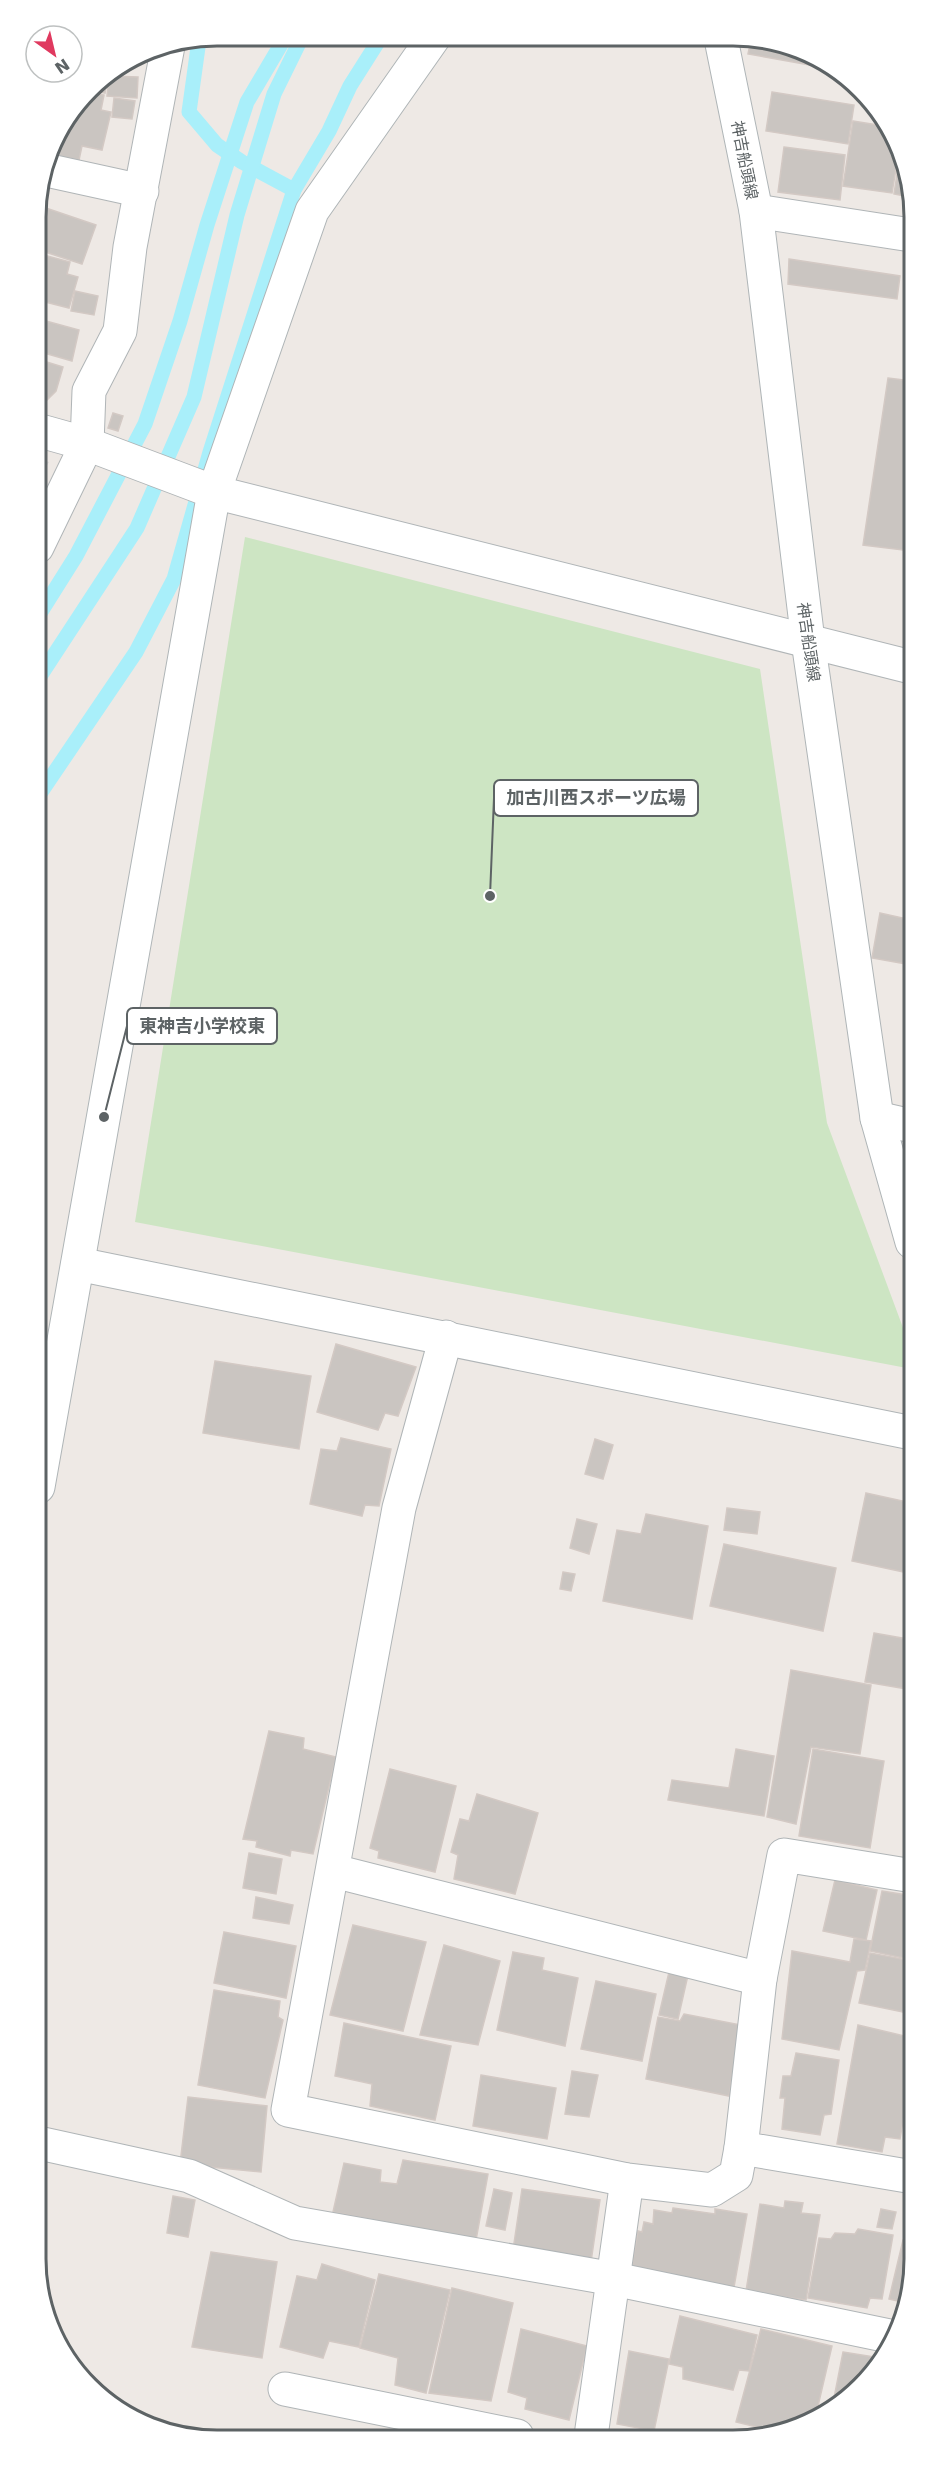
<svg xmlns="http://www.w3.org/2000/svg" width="950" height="2476" viewBox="0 0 950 2476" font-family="'DejaVu Sans','Noto Sans JP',sans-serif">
  <rect width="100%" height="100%" fill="#eee9e5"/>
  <path fill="#ddd9d7" d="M 37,458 L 49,462 L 37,482 Z"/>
  <path fill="#cde5c3" d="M 245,537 L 760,669 L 827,1123 L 912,1352 L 912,1369 L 135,1222 Z"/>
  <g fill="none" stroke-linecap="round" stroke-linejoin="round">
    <g stroke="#a9effa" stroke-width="15">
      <path d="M 199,40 L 189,112 L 217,145 L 242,162 L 294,190"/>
      <path d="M 37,618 L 76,556 L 145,424 L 180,321 L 207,225 L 247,102 L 286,36"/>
      <path d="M 37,681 L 137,528 L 194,397 L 237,215 L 274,94 L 302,37"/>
      <path d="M 37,798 L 136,652 L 174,579 L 210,452 L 294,190 L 329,131 L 350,86 L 381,37"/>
    </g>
  </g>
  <g fill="#cac5c1" stroke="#d3c9c4" stroke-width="1.5">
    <path d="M 751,39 L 768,40 L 813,55 L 832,69 L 748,54 Z"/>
    <path d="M 108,75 L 105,93 L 91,90 L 98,81 Z"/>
    <path d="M 109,76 L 138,77 L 137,98 L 107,96 Z"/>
    <path d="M 90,92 L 104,95 L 101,110 L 111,112 L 102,150 L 82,146 L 79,160 L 50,154 L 55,138 Z"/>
    <path d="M 772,92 L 854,105 L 848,144 L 766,131 Z"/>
    <path d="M 114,98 L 135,101 L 132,119 L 112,117 Z"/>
    <path d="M 853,121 L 890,127 L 899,151 L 892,193 L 843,186 Z"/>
    <path d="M 784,147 L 845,155 L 840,200 L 778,192 Z"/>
    <path d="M 900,155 L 910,182 L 910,197 L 894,194 Z"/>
    <path d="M 37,205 L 96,225 L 82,264 L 36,249 Z"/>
    <path d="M 36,253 L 70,262 L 67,274 L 78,277 L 69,308 L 37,300 Z"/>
    <path d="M 789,259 L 900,276 L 897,299 L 788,284 Z"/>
    <path d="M 75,291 L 98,296 L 94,315 L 71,311 Z"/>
    <path d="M 37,308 L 46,310 L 46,321 L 79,330 L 72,361 L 37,351 Z"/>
    <path d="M 37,359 L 63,367 L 56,391 L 40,407 L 37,406 Z"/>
    <path d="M 888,378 L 911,381 L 911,551 L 863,545 Z"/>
    <path d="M 113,413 L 123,416 L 118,431 L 108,428 Z"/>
    <path d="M 880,913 L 912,920 L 912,965 L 872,958 Z"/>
    <path d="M 336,1344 L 416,1367 L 398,1416 L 385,1413 L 378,1430 L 317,1412 Z"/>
    <path d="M 215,1361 L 311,1376 L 299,1449 L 203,1433 Z"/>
    <path d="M 341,1438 L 391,1449 L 379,1506 L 365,1505 L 362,1516 L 310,1504 L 321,1449 L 337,1451 Z"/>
    <path d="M 595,1439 L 613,1445 L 603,1479 L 585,1474 Z"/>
    <path d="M 866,1493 L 912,1503 L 913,1574 L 852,1561 Z"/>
    <path d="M 727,1508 L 760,1512 L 757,1534 L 724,1530 Z"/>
    <path d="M 646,1514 L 708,1526 L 692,1619 L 603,1601 L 617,1530 L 641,1534 Z"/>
    <path d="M 577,1519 L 597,1524 L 589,1554 L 570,1548 Z"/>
    <path d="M 724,1544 L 836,1568 L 823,1631 L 710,1606 Z"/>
    <path d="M 563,1572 L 575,1574 L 571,1591 L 560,1589 Z"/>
    <path d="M 874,1633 L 913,1640 L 913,1690 L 865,1682 Z"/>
    <path d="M 791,1670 L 871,1685 L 860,1754 L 811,1747 L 796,1824 L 767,1817 Z"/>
    <path d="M 269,1731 L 304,1738 L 303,1749 L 336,1757 L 313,1854 L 291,1850 L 290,1856 L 256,1847 L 257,1841 L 243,1839 Z"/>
    <path d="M 736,1749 L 774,1756 L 764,1816 L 668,1800 L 672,1780 L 729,1788 Z"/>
    <path d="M 813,1749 L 884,1761 L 870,1848 L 799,1836 Z"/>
    <path d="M 390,1769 L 456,1786 L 435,1872 L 378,1858 L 379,1851 L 370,1848 Z"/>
    <path d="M 477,1794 L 538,1813 L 515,1894 L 454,1879 L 458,1855 L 451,1852 L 460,1819 L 469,1821 Z"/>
    <path d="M 249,1853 L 282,1859 L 276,1894 L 243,1888 Z"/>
    <path d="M 835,1880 L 877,1890 L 866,1940 L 823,1931 Z"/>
    <path d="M 882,1891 L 913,1896 L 913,1960 L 870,1951 Z"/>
    <path d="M 256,1897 L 293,1905 L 289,1924 L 253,1918 Z"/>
    <path d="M 353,1925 L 426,1942 L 403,2031 L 330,2015 Z"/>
    <path d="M 224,1932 L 296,1946 L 286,1998 L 214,1983 Z"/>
    <path d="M 854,1939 L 871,1941 L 865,1970 L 857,1971 L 839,2050 L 782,2039 L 792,1951 L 850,1962 Z"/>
    <path d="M 444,1945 L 500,1961 L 478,2045 L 420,2035 Z"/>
    <path d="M 513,1952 L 544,1958 L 542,1970 L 578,1978 L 565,2046 L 497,2030 Z"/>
    <path d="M 870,1953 L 913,1961 L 913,2014 L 859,2003 Z"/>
    <path d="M 669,1972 L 688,1975 L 678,2019 L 659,2015 Z"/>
    <path d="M 596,1981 L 656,1994 L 642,2061 L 581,2049 Z"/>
    <path d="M 214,1990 L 280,2001 L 278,2017 L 283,2020 L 265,2098 L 198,2085 Z"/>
    <path d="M 684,2014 L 741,2025 L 729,2096 L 646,2079 L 658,2017 L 680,2021 Z"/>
    <path d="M 344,2023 L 451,2046 L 435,2120 L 370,2106 L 372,2084 L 335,2076 Z"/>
    <path d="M 858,2025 L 913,2038 L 913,2062 L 900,2139 L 885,2137 L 882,2152 L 837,2144 Z"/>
    <path d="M 796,2053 L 839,2060 L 831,2114 L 824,2115 L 820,2135 L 782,2129 L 785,2098 L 780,2098 L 783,2076 L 791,2076 Z"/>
    <path d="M 572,2071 L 598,2075 L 589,2117 L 565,2114 Z"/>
    <path d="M 481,2075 L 556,2088 L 547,2139 L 473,2126 Z"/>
    <path d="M 188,2097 L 267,2106 L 261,2172 L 180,2164 Z"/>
    <path d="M 913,2097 L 913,2123 L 907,2120 Z"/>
    <path d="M 403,2160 L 488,2174 L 476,2240 L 333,2212 L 344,2163 L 381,2170 L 380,2182 L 397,2184 Z"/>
    <path d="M 494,2189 L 512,2193 L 505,2230 L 486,2226 Z"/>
    <path d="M 522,2189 L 600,2200 L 591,2262 L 513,2250 Z"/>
    <path d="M 173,2196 L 195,2200 L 188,2237 L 167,2233 Z"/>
    <path d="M 785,2201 L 803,2203 L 801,2213 L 820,2215 L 806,2300 L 746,2291 L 760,2204 L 784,2208 Z"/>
    <path d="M 673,2208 L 715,2214 L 715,2209 L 747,2214 L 734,2287 L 631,2271 L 638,2231 L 642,2232 L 644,2222 L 653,2224 L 654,2210 L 672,2213 Z"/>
    <path d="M 881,2209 L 896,2212 L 892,2229 L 877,2227 Z"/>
    <path d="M 858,2229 L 893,2235 L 882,2299 L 870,2298 L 867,2308 L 808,2298 L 819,2238 L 831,2239 L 835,2233 L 855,2234 Z"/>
    <path d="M 903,2240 L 914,2242 L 914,2270 L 906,2303 L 889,2299 Z"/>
    <path d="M 211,2252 L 277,2262 L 262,2358 L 192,2347 Z"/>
    <path d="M 322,2264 L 375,2280 L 359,2347 L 329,2341 L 323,2358 L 280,2347 L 297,2276 L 317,2280 Z"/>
    <path d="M 379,2274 L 450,2290 L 426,2393 L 395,2385 L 398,2358 L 360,2348 Z"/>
    <path d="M 452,2288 L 513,2303 L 491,2401 L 429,2393 Z"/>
    <path d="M 680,2316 L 757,2335 L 749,2371 L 739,2370 L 733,2390 L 683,2379 L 683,2367 L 669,2364 Z"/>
    <path d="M 521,2329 L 587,2346 L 569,2420 L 525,2409 L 527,2398 L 508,2392 Z"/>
    <path d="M 761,2329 L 832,2346 L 815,2419 L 768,2436 L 765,2436 L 765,2429 L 736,2422 Z"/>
    <path d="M 629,2351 L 669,2359 L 654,2431 L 617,2424 Z"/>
    <path d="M 843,2352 L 881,2358 L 869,2378 L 832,2408 Z"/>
  </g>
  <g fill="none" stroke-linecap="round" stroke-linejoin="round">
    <defs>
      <g id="street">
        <path d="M 46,170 L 142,191"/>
        <path d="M 756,211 L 911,235"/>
        <path d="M 37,430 L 87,444 L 214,492 L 911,667"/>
        <path d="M 37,547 L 87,444 L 89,391 L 120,331 L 130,247 L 168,46"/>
        <path d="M 877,1118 L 912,1126"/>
        <path d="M 78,1264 L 912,1433"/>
        <path d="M 446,1337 L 399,1508 L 288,2110 L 627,2180 L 712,2190 L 736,2175 L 741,2148"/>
        <path d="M 334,1871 L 760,1979"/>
        <path d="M 913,1876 L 784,1855 L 760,1979 L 741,2148 L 913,2177"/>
        <path d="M 39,2143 L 189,2176 L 295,2223 L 614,2279 L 894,2337"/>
        <path d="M 285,2389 L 517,2436"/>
        <path d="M 591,2436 L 627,2180"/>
      </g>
      <g id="secondary">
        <path d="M 721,39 L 756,211 L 808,641 L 877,1118 L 912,1242"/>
        <path d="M 38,1487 L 214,492 L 312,211 L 434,37"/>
      </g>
    </defs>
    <use href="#street" stroke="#b0b5b7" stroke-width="35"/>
    <use href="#secondary" stroke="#afb5b7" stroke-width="35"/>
    <use href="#street" stroke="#fff" stroke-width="33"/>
    <use href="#secondary" stroke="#fff" stroke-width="33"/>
  </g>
  <g text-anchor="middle" stroke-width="5" stroke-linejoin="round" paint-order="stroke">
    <g font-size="16" fill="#5d6365" stroke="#fff">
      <text transform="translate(745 160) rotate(79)" y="6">神吉船頭線</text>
      <text transform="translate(809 642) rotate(82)" y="6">神吉船頭線</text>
    </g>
  </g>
  <path d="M0 0H950V2476H0ZM217 46H733A171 171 0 0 1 904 217V2259A171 171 0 0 1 733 2430H217A171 171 0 0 1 46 2259V217A171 171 0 0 1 217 46Z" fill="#fff" fill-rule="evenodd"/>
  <path fill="none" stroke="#5d6365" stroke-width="3" d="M217 46H733A171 171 0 0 1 904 217V2259A171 171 0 0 1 733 2430H217A171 171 0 0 1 46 2259V217A171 171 0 0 1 217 46Z"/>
  <path fill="none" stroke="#5d6365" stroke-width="2" d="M490 896L494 798M104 1117L127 1026"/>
  <g fill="#5d6365" stroke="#fff" stroke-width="2">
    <circle cx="490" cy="896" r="6"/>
    <circle cx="104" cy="1117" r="6"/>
  </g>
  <g fill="#fff" stroke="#5d6365" stroke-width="2">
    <rect x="494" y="780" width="204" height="36" rx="6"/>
    <rect x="127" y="1008" width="150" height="36" rx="6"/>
  </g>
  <g font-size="18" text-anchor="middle" font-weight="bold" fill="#5d6365">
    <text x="596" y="804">加古川西スポーツ広場</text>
    <text x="202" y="1032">東神吉小学校東</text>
  </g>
  <g transform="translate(54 54) rotate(146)"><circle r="28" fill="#ffffff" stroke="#bec1c1" stroke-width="1.5"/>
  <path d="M0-4.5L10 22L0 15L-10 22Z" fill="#e0395f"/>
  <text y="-9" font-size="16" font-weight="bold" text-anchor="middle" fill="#5d6365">N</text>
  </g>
</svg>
